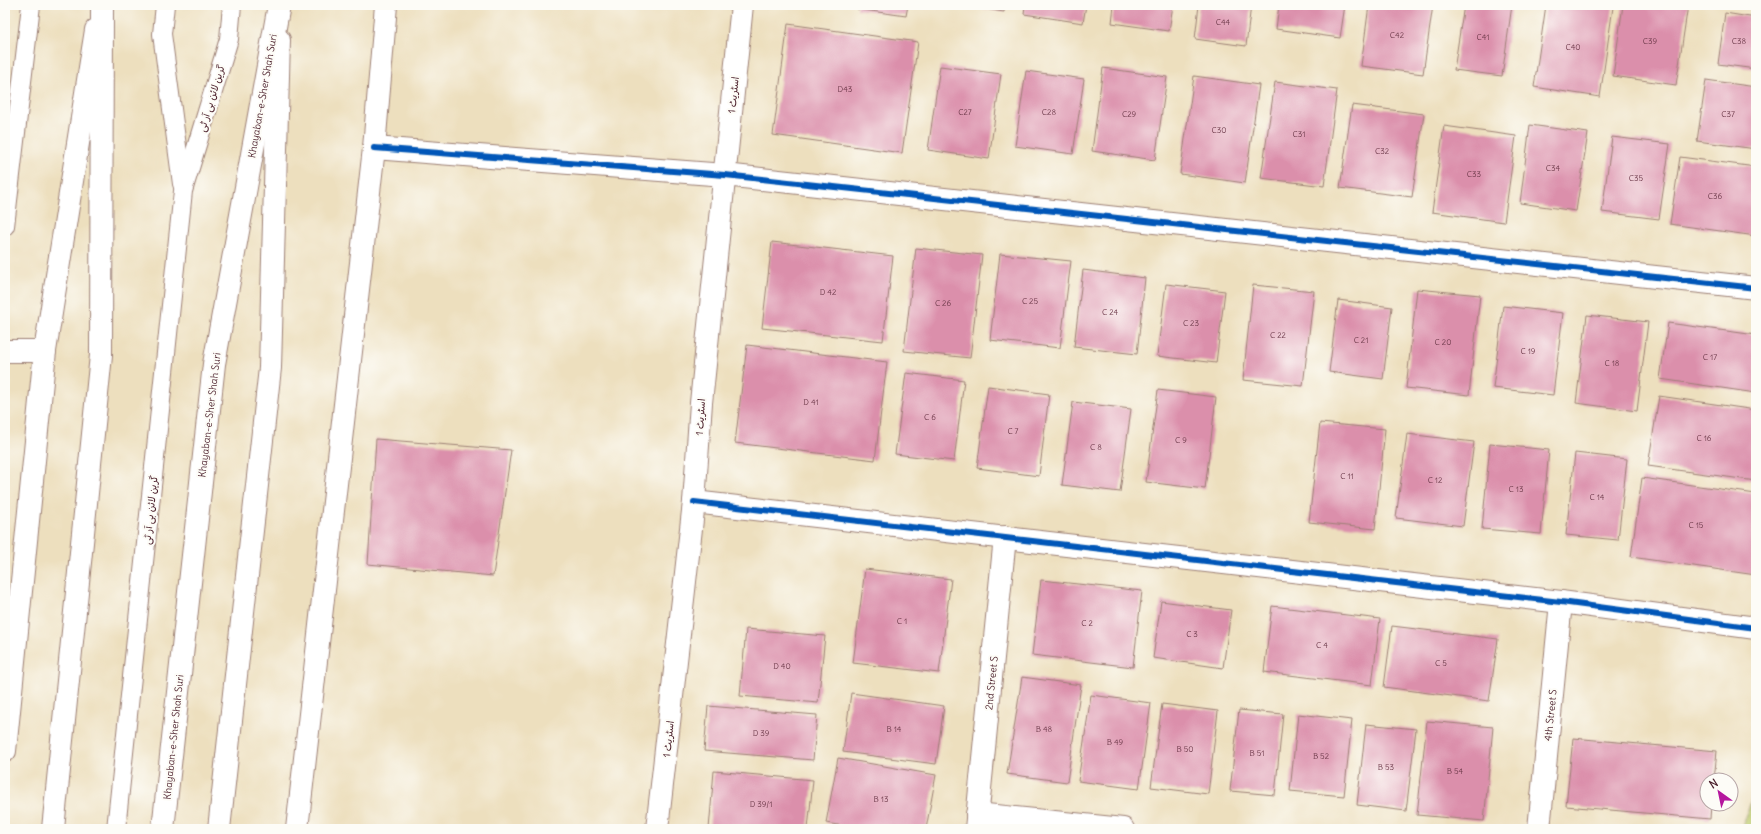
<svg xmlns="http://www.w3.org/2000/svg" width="1761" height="834" viewBox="0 0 1761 834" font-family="Delius,'Playpen Sans Arabic',sans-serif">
  <defs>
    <pattern id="grass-tufts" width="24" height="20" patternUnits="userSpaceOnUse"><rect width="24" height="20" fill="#bdcb6d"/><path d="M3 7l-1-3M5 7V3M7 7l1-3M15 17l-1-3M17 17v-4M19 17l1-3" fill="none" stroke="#a4ae5f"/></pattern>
  </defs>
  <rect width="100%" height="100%" fill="#fdfcf7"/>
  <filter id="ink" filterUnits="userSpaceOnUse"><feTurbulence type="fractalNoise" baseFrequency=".025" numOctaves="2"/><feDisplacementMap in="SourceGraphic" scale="8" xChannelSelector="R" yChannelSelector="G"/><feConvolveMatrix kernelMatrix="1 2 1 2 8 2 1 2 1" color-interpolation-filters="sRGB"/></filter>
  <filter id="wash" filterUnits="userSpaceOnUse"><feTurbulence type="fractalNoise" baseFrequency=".012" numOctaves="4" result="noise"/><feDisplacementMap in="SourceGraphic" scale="16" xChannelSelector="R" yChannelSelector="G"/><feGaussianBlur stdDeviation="0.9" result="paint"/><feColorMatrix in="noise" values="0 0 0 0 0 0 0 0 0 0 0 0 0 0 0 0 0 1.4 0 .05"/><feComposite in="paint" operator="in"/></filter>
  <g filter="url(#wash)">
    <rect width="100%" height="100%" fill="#eddfbe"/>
    <path fill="url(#grass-tufts)" stroke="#84754c" d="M 1756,786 L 1756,829 L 1742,829 Z"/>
    <g id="blocks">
      <g fill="#db8fab">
        <path d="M 858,5 L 908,5 L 906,16 L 857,9 Z"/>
        <path d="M 960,5 L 1005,5 L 1004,12 Z"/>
        <path d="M 1025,5 L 1086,5 L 1083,23 L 1024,14 Z"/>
        <path d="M 1114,5 L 1173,5 L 1169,31 L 1112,23 Z"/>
        <path d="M 1199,5 L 1251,5 L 1246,46 L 1195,39 Z"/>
        <path d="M 1279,5 L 1345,5 L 1340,38 L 1276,29 Z"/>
        <path d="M 1369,5 L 1433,5 L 1423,74 L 1361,66 Z"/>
        <path d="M 1464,5 L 1512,5 L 1502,76 L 1454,70 Z"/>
        <path d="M 1546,5 L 1595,5 L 1613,7 L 1600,97 L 1534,87 Z"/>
        <path d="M 1623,5 L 1688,5 L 1676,85 L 1613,76 Z"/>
        <path d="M 1725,13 L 1756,18 L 1756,69 L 1718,64 Z"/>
        <path d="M 788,24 L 918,42 L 902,153 L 773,135 Z"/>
        <path d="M 940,66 L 1001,74 L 989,159 L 928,150 Z"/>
        <path d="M 1103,68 L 1167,77 L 1155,160 L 1092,151 Z"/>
        <path d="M 1026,71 L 1084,79 L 1073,154 L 1015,146 Z"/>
        <path d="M 1194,76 L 1259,85 L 1245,183 L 1180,174 Z"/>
        <path d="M 1706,80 L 1756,87 L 1756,149 L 1697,141 Z"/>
        <path d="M 1275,82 L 1337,90 L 1324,186 L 1261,178 Z"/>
        <path d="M 1352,105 L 1424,114 L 1412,197 L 1340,188 Z"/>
        <path d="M 1530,125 L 1588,133 L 1576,211 L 1520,203 Z"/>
        <path d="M 1444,126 L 1516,136 L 1504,222 L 1432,212 Z"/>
        <path d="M 1612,137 L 1670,144 L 1659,219 L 1602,212 Z"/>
        <path d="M 1680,157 L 1756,167 L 1756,236 L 1670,224 Z"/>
        <path d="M 772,242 L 893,256 L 883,341 L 762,328 Z"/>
        <path d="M 916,248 L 982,255 L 970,358 L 904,351 Z"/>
        <path d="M 1000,254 L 1071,261 L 1060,348 L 990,340 Z"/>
        <path d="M 1083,270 L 1145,278 L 1137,354 L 1074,347 Z"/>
        <path d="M 1166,284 L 1225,291 L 1216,363 L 1157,356 Z"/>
        <path d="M 1253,285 L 1314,291 L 1303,386 L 1243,380 Z"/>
        <path d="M 1417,289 L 1480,295 L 1469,395 L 1406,388 Z"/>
        <path d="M 1338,300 L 1392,307 L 1383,379 L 1329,372 Z"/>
        <path d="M 1503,306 L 1563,313 L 1553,395 L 1493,388 Z"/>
        <path d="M 1587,315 L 1648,322 L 1637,411 L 1576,403 Z"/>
        <path d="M 1668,323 L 1756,335 L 1756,393 L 1660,379 Z"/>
        <path d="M 747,345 L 887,362 L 875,460 L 735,443 Z"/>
        <path d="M 906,373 L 964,380 L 954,461 L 895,454 Z"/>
        <path d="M 988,386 L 1049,394 L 1039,476 L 977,468 Z"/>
        <path d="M 1158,390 L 1216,397 L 1205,489 L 1146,482 Z"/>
        <path d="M 1659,396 L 1756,410 L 1756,481 L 1648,466 Z"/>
        <path d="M 1073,402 L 1131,409 L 1120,492 L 1062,485 Z"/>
        <path d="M 1320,423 L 1385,429 L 1375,529 L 1309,522 Z"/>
        <path d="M 1407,434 L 1474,442 L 1463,526 L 1396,518 Z"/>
        <path d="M 376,439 L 511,450 L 493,576 L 368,564 Z"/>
        <path d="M 1490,444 L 1549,450 L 1541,534 L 1482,529 Z"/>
        <path d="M 1575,453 L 1627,459 L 1618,540 L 1566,535 Z"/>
        <path d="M 1642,478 L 1756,494 L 1756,575 L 1631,557 Z"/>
        <path d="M 865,569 L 951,579 L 939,673 L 853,663 Z"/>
        <path d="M 1041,580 L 1142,591 L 1133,667 L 1032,655 Z"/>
        <path d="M 1161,601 L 1231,610 L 1223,668 L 1153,658 Z"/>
        <path d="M 1272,606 L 1380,619 L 1372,685 L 1264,672 Z"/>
        <path d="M 1392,626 L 1498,639 L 1489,701 L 1384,687 Z"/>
        <path d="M 746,629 L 825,636 L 818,703 L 740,696 Z"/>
        <path d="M 1022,677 L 1081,685 L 1067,782 L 1007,774 Z"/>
        <path d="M 851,693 L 944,706 L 936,764 L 843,752 Z"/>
        <path d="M 1091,695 L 1151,703 L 1139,789 L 1078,781 Z"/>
        <path d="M 1162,704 L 1218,711 L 1208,794 L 1151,787 Z"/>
        <path d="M 708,706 L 817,715 L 813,760 L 704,751 Z"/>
        <path d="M 1239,710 L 1283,714 L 1275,795 L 1230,791 Z"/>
        <path d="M 1298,714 L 1352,720 L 1344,796 L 1290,791 Z"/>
        <path d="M 1427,721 L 1493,727 L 1484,821 L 1417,815 Z"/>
        <path d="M 1366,724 L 1416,729 L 1406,811 L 1357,805 Z"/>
        <path d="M 1573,738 L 1717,751 L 1714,780 L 1707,780 L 1707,804 L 1711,804 L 1710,819 L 1566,806 Z"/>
        <path d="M 838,758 L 936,775 L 926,829 L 861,829 L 826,823 Z"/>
        <path d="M 714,771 L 813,780 L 808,829 L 709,829 Z"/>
      </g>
    </g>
  </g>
  <g filter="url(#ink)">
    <use href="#blocks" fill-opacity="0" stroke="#9c7f74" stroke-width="1"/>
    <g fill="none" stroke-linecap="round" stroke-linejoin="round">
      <defs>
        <g id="service">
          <path d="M 165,5 L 162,34 L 182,184"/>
          <path d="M 5,226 L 31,5"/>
          <path d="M 116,829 L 183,191 L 229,39 L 232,5"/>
        </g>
        <g id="minor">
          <path d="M 374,148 L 725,175 L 1756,288"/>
          <path d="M 5,351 L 45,351"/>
          <path d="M 694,502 L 1561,602 L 1756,628"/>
          <path d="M 977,814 L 1123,829"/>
          <path d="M 297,829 L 374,148 L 386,5"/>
          <path d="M 976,829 L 1005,537"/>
          <path d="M 1539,829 L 1561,602"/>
        </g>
        <path id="tertiary" d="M 657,829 L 694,502 L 701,403 L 742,5"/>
        <g id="secondary">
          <path d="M 5,751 L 45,351 L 96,30"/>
          <path d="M 219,829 L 270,368 L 279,40"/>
        </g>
        <g id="primary">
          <path d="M 53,829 L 101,355 L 102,5"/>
          <path d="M 163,829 L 214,364 L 279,5"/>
        </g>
      </defs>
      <use href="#service" stroke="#9c7f74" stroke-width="20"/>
      <use href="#minor" stroke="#9c7f74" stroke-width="24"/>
      <use href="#tertiary" stroke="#9c7f74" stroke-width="24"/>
      <use href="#secondary" stroke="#9c7f74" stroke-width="24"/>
      <use href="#primary" stroke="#9c7f74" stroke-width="24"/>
      <use href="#service" stroke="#fff" stroke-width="18"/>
      <use href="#minor" stroke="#fff" stroke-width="22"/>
      <use href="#tertiary" stroke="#fff" stroke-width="22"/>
      <use href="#secondary" stroke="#fff" stroke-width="22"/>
      <use href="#primary" stroke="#fff" stroke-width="22"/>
      <defs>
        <g id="cycleway">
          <path d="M 374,148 L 725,175 L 1756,288"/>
          <path d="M 694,502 L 1561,602 L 1756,628"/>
        </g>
      </defs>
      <use href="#cycleway" stroke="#fdfcf7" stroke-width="8"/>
      <use href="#cycleway" stroke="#0057b8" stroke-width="6"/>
    </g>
  </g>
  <g text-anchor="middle" stroke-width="4" stroke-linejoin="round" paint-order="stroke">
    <g font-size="8" fill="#6e3b4b">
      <text x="1223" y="25">C44</text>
      <text x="1397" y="38">C42</text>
      <text x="1483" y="40">C41</text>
      <text x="1650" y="44">C39</text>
      <text x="1739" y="44">C38</text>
      <text x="1573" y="50">C40</text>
      <text x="845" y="92">D43</text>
      <text x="965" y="115">C27</text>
      <text x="1049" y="115">C28</text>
      <text x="1129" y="117">C29</text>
      <text x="1728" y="117">C37</text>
      <text x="1219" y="133">C30</text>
      <text x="1299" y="137">C31</text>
      <text x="1382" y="154">C32</text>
      <text x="1553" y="171">C34</text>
      <text x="1474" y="177">C33</text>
      <text x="1636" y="181">C35</text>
      <text x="1715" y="199">C36</text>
      <text x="828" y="295">D 42</text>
      <text x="1030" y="304">C 25</text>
      <text x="943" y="306">C 26</text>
      <text x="1110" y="315">C 24</text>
      <text x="1191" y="326">C 23</text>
      <text x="1278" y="338">C 22</text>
      <text x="1361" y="343">C 21</text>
      <text x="1443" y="345">C 20</text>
      <text x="1528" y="354">C 19</text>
      <text x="1710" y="360">C 17</text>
      <text x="1612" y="366">C 18</text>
      <text x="811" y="405">D 41</text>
      <text x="930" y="420">C 6</text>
      <text x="1013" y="434">C 7</text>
      <text x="1704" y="441">C 16</text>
      <text x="1181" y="443">C 9</text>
      <text x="1096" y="450">C 8</text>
      <text x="1347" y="479">C 11</text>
      <text x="1435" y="483">C 12</text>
      <text x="1516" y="492">C 13</text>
      <text x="1597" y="500">C 14</text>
      <text x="1696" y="528">C 15</text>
      <text x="902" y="624">C 1</text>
      <text x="1087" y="626">C 2</text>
      <text x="1192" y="637">C 3</text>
      <text x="1322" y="648">C 4</text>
      <text x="1441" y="666">C 5</text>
      <text x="782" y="669">D 40</text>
      <text x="894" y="732">B 14</text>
      <text x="1044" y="732">B 48</text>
      <text x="761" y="736">D 39</text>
      <text x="1115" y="745">B 49</text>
      <text x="1185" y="752">B 50</text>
      <text x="1257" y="756">B 51</text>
      <text x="1321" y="759">B 52</text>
      <text x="1386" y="770">B 53</text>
      <text x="1455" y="774">B 54</text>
      <text x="881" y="802">B 13</text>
      <text x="761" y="807">D 39/1</text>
    </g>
    <g font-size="10" fill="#4a1f2b" stroke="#fdfcf7">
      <text transform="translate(733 95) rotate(-84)" y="4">اسٹریٹ 1</text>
      <text transform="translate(262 96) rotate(-80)" y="4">Khayaban-e-Sher Shah Suri</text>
      <text transform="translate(211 98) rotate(-73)" y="4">گرین لائن بی آر ٹی</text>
      <text transform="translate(209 415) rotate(-83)" y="4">Khayaban-e-Sher Shah Suri</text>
      <text transform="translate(700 417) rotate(-86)" y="4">اسٹریٹ 1</text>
      <text transform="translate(150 510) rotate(-84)" y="4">گرین لائن بی آر ٹی</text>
      <text transform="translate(991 683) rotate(-84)" y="4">2nd Street S</text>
      <text transform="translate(1550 715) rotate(-84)" y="4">4th Street S</text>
      <text transform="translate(173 737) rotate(-84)" y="4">Khayaban-e-Sher Shah Suri</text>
      <text transform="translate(668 739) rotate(-84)" y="4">اسٹریٹ 1</text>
    </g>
  </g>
  <rect width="1761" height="834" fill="none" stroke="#fdfcf7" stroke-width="20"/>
  <g transform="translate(1719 792) rotate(327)"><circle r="19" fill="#fdfcf7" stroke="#b5a4a5"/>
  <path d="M0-3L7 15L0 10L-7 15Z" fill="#b5179e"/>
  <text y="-6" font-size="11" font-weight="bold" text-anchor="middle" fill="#4a1f2b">N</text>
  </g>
</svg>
